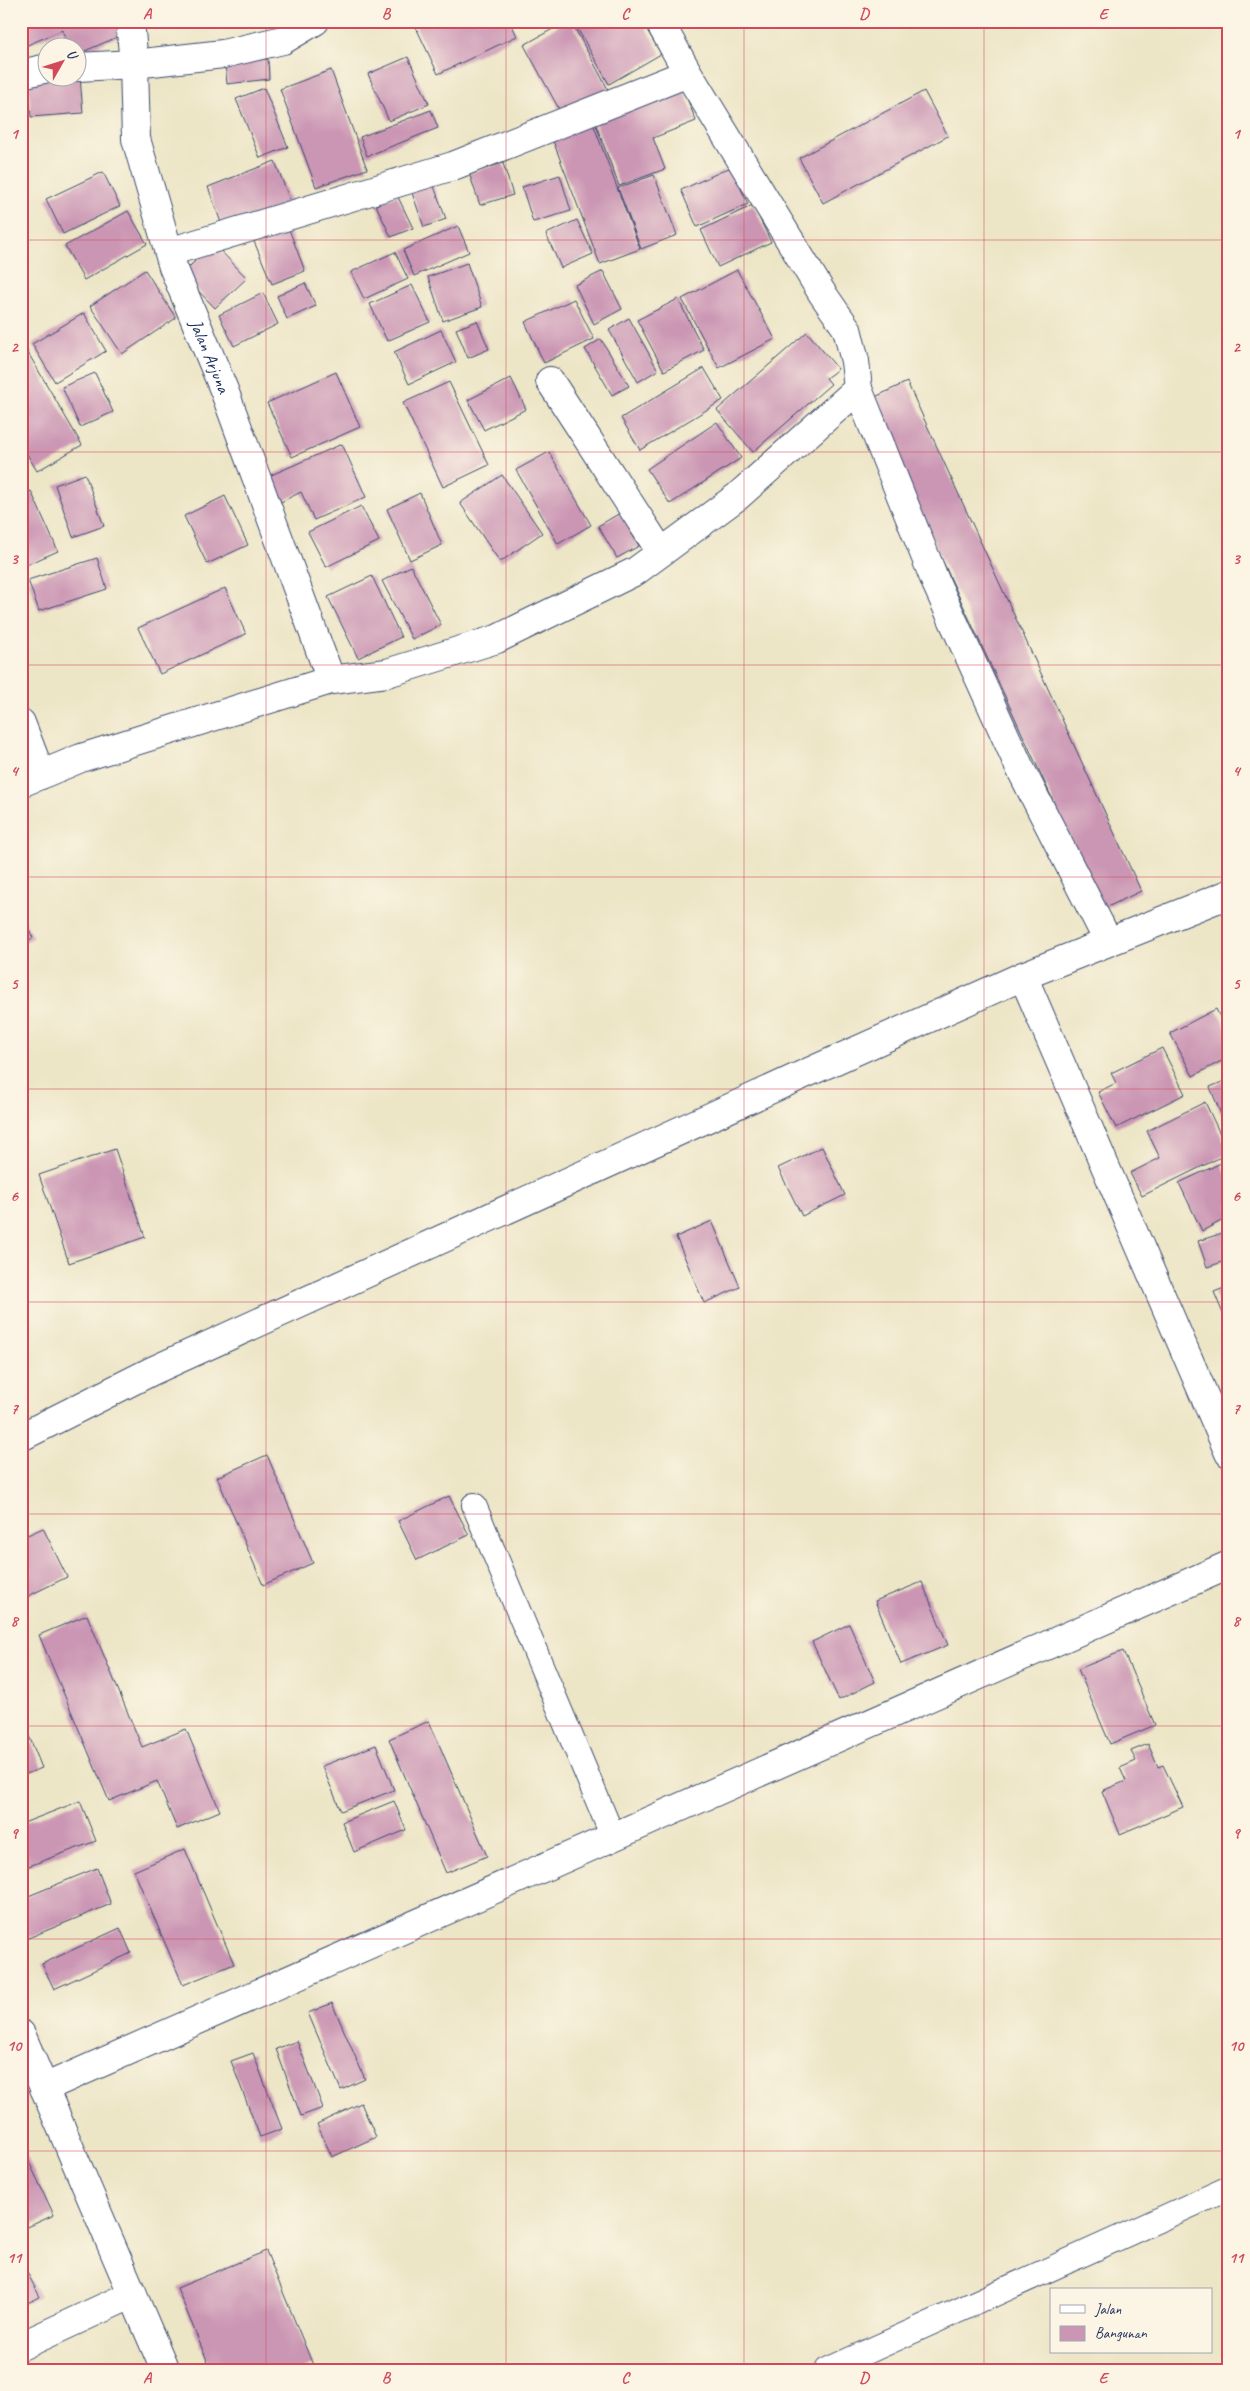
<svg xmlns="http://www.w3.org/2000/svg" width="1250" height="2391" viewBox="0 0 1250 2391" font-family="Caveat,sans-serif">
  <rect width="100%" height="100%" fill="#fcf5e5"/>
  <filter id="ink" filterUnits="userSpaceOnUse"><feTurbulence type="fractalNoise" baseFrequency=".02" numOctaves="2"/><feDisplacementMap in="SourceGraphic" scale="10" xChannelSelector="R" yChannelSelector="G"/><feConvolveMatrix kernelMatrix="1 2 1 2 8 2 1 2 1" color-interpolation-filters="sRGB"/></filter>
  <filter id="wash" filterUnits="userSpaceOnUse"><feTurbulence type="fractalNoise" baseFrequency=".0096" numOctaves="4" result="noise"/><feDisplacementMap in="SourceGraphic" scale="20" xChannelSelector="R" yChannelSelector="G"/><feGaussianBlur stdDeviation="1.12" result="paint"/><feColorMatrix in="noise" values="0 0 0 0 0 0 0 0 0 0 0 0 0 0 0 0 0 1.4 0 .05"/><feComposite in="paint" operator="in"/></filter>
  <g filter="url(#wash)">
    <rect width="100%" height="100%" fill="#ece5c6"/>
    <g id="blocks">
      <g fill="#cb96b4">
        <path d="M 21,21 L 117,21 L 122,35 L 78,54 L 78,48 L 70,48 L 62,30 L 23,47 Z"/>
        <path d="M 413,21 L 510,21 L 517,36 L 438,74 Z"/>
        <path d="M 567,21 L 571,21 L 611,95 L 565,120 L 524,45 Z"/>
        <path d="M 573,21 L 642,21 L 661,54 L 609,84 Z"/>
        <path d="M 408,57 L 429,104 L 389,121 L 368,74 Z"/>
        <path d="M 268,59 L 269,79 L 227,84 L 225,64 Z"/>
        <path d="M 331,70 L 367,169 L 316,187 L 280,89 Z"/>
        <path d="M 80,77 L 83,113 L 31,117 L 28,80 Z"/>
        <path d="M 681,83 L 696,121 L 653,138 L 665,169 L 619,186 L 593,117 Z"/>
        <path d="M 264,88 L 288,147 L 260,158 L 236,99 Z"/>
        <path d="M 924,91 L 948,136 L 823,203 L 799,158 Z"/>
        <path d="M 431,110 L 438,128 L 367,156 L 360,137 Z"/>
        <path d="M 591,118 L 640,249 L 600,264 L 550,133 Z"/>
        <path d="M 275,161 L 291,203 L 223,228 L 208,187 Z"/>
        <path d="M 503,163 L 513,195 L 480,205 L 469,173 Z"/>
        <path d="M 731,167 L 748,204 L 697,227 L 681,190 Z"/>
        <path d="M 103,172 L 120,206 L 63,234 L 46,199 Z"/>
        <path d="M 560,175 L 571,211 L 533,222 L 522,187 Z"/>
        <path d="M 654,175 L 677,235 L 641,249 L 618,188 Z"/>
        <path d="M 431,178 L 446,219 L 424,227 L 410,187 Z"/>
        <path d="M 397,195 L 413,228 L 391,237 L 376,205 Z"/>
        <path d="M 753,205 L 771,242 L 718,267 L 701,230 Z"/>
        <path d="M 128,211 L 147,244 L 84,280 L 65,246 Z"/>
        <path d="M 285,219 L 305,271 L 272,284 L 250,232 Z"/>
        <path d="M 577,220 L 593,254 L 561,268 L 546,234 Z"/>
        <path d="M 458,226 L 469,252 L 414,276 L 403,250 Z"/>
        <path d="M 213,243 L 247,278 L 215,308 L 182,274 Z"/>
        <path d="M 395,252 L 408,279 L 364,299 L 351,272 Z"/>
        <path d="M 467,263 L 482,307 L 443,321 L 428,277 Z"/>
        <path d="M 145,270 L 176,318 L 122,354 L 90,306 Z"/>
        <path d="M 737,270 L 775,339 L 719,368 L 682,299 Z"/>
        <path d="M 603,271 L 622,309 L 594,324 L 575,285 Z"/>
        <path d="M 305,283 L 316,306 L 287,319 L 277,296 Z"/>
        <path d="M 412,285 L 430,322 L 387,341 L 370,304 Z"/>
        <path d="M 263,293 L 278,324 L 234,346 L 219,315 Z"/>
        <path d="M 574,299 L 594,339 L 544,363 L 525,322 Z"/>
        <path d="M 678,299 L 704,350 L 664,371 L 637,320 Z"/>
        <path d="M 84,313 L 106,351 L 55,382 L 32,344 Z"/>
        <path d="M 629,318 L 658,370 L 638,382 L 609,330 Z"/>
        <path d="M 477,321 L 489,349 L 468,358 L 456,329 Z"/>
        <path d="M 441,330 L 456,362 L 409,384 L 394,352 Z"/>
        <path d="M 807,332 L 838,369 L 826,378 L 831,384 L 753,452 L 717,410 Z"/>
        <path d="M 601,339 L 629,386 L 612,395 L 585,349 Z"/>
        <path d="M 24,346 L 82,445 L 37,471 L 21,444 L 21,348 Z"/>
        <path d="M 704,368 L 723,400 L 640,450 L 621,418 Z"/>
        <path d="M 336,372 L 360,427 L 292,457 L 267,403 Z"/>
        <path d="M 95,373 L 113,412 L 80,427 L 62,387 Z"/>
        <path d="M 511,378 L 526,409 L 484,430 L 468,400 Z"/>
        <path d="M 449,382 L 489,465 L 443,487 L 403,403 Z"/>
        <path d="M 907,382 L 1141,891 L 1103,909 L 880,425 L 887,423 L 875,397 Z"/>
        <path d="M 717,422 L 741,458 L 670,504 L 647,469 Z"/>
        <path d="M 342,444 L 366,497 L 314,520 L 301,492 L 281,502 L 269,476 Z"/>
        <path d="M 549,452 L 591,525 L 558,544 L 516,470 Z"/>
        <path d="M 85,474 L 104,526 L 73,537 L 55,485 Z"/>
        <path d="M 502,475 L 542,533 L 500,562 L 460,503 Z"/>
        <path d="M 31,491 L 58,551 L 21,567 L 21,495 Z"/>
        <path d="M 420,493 L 442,545 L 410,560 L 387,509 Z"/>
        <path d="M 225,496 L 248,545 L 207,564 L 184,516 Z"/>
        <path d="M 361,506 L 379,541 L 326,567 L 308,532 Z"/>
        <path d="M 620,513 L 639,546 L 617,558 L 598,526 Z"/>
        <path d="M 97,558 L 107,589 L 39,611 L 28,580 Z"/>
        <path d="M 411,566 L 441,625 L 412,639 L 382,581 Z"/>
        <path d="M 372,576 L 401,637 L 358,658 L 328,597 Z"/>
        <path d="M 225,588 L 246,634 L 160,674 L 138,628 Z"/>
        <path d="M 21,914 L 33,938 L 21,944 Z"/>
        <path d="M 1216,1009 L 1229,1034 L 1229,1057 L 1193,1076 L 1170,1033 Z"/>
        <path d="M 1162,1048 L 1185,1094 L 1116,1128 L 1098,1092 L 1116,1083 L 1111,1073 Z"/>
        <path d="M 1229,1079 L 1229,1134 L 1210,1087 Z"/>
        <path d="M 1205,1102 L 1229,1153 L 1142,1196 L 1130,1173 L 1160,1158 L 1147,1131 Z"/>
        <path d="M 822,1147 L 845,1195 L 802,1216 L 778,1168 Z"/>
        <path d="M 115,1149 L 145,1237 L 69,1263 L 39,1175 Z"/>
        <path d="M 1221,1163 L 1229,1180 L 1229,1217 L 1202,1231 L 1179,1183 Z"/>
        <path d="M 712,1221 L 740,1287 L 704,1303 L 676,1237 Z"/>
        <path d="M 1229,1231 L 1229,1260 L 1207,1267 L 1198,1241 Z"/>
        <path d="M 1229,1286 L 1229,1328 L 1214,1292 Z"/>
        <path d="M 1229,1366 L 1229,1383 L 1222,1370 Z"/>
        <path d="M 267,1455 L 313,1563 L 263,1585 L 217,1477 Z"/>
        <path d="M 449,1496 L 469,1535 L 417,1560 L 398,1521 Z"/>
        <path d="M 43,1528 L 67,1577 L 22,1599 L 21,1538 Z"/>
        <path d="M 922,1582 L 948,1645 L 901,1664 L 875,1601 Z"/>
        <path d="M 87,1615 L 142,1747 L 186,1729 L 220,1811 L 177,1829 L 157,1781 L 109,1801 L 39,1635 Z"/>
        <path d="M 849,1624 L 875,1682 L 839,1700 L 812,1642 Z"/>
        <path d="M 1123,1651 L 1155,1725 L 1110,1744 L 1078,1669 Z"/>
        <path d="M 21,1716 L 42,1768 L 21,1776 Z"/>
        <path d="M 429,1721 L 487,1856 L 446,1873 L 389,1739 Z"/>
        <path d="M 1148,1744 L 1158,1767 L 1163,1765 L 1183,1807 L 1120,1834 L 1102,1791 L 1126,1781 L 1120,1768 L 1136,1761 L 1131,1751 Z"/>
        <path d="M 376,1745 L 394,1790 L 341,1811 L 322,1766 Z"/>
        <path d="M 80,1801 L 96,1841 L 21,1869 L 21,1824 Z"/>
        <path d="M 394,1801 L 406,1830 L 354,1852 L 342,1822 Z"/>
        <path d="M 185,1849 L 234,1964 L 183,1985 L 134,1871 Z"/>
        <path d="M 97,1868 L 111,1904 L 21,1941 L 21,1899 Z"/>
        <path d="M 120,1928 L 131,1953 L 54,1989 L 42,1964 Z"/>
        <path d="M 332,2003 L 365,2079 L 341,2090 L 308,2013 Z"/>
        <path d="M 297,2041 L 323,2108 L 301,2116 L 276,2049 Z"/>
        <path d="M 253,2053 L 282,2129 L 260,2137 L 231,2061 Z"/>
        <path d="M 361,2103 L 376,2137 L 332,2157 L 317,2124 Z"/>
        <path d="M 21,2145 L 54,2215 L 21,2230 Z"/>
        <path d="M 266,2251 L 313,2365 L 301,2370 L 211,2370 L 177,2288 Z"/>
        <path d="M 21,2261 L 40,2297 L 21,2306 Z"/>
      </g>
    </g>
  </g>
  <g filter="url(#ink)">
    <use href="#blocks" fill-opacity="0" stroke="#3a4a6e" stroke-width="1"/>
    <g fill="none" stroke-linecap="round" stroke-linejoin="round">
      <defs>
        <g id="service">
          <path d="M 474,1505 L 613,1837"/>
          <path d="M 827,2370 L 1229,2188"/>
        </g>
        <g id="minor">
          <path id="s1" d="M 130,21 L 134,64 L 136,139 L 173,267 L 224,390 L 331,680"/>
          <path d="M 659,21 L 688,73 L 822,293 L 847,329 L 855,361 L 858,389 L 936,583 L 1019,766 L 1108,941"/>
          <path d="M 78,67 L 134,64 L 223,54 L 283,40 L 315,21"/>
          <path d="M 21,74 L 48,68"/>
          <path d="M 169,252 L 453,166 L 688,73"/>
          <path d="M 550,381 L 661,552"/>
          <path d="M 21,723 L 41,775"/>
          <path d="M 21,783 L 81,758 L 331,680 L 387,673 L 497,639 L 636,571 L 738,496 L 858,389"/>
          <path d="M 1023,976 L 1229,1453"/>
          <path d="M 21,1437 L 152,1371 L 800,1076 L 1023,976 L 1229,894"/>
          <path d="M 21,2034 L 165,2370"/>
          <path d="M 44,2088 L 1229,1565"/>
          <path d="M 21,2346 L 133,2294"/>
        </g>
      </defs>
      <use href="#service" stroke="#3a4a6e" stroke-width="26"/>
      <use href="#minor" stroke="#3a4a6e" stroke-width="30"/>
      <use href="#service" stroke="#fff" stroke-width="24"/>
      <use href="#minor" stroke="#fff" stroke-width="28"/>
    </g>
  </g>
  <path fill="none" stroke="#d1495b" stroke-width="1" stroke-opacity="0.55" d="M 266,21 L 266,2370M 506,21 L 506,2370M 744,21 L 744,2370M 984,21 L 984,2370M 21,240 L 1229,240M 21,452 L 1229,452M 21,665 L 1229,665M 21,877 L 1229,877M 21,1089 L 1229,1089M 21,1302 L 1229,1302M 21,1514 L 1229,1514M 21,1726 L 1229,1726M 21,1939 L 1229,1939M 21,2151 L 1229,2151"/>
  <g text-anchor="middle" stroke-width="4" stroke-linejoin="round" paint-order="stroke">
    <g font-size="18" fill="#1b2f5e" stroke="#fcf5e5">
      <text dy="6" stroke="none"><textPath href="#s1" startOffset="348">Jalan Arjuna</textPath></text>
    </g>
  </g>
  <rect width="1250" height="2391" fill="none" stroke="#fcf5e5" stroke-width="55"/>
  <rect x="1050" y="2288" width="162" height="65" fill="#fcf5e5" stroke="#a2a6af"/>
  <rect x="1060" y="2305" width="25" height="8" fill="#ffffff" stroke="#a2a6af"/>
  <text x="1095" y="2314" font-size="15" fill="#1b2f5e">Jalan</text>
  <rect x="1060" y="2326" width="25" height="15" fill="#cb96b4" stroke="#a2a6af"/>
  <text x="1095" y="2338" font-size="15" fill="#1b2f5e">Bangunan</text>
  <g transform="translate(62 62) rotate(51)"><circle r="24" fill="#fcf5e5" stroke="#a2a6af"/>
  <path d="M0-4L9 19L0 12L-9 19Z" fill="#d1495b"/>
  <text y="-8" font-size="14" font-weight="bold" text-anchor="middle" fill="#1b2f5e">U</text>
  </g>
  <rect x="28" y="28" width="1194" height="2336" fill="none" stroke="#d1495b" stroke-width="2"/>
  <g font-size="16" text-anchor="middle" font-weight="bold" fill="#d1495b">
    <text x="147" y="19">A</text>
    <text x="386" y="19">B</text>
    <text x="625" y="19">C</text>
    <text x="864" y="19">D</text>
    <text x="1103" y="19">E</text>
    <text x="14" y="139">1</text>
    <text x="1236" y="139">1</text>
    <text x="14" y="352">2</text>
    <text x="1236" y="352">2</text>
    <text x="14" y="564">3</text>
    <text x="1236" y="564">3</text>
    <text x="14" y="776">4</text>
    <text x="1236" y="776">4</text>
    <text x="14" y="989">5</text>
    <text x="1236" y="989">5</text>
    <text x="14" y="1201">6</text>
    <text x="1236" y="1201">6</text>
    <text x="14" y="1414">7</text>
    <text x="1236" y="1414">7</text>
    <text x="14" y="1626">8</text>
    <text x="1236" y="1626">8</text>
    <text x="14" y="1838">9</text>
    <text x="1236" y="1838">9</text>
    <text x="14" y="2051">10</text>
    <text x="1236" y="2051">10</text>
    <text x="14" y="2263">11</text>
    <text x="1236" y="2263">11</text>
    <text x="147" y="2383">A</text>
    <text x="386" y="2383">B</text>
    <text x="625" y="2383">C</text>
    <text x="864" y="2383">D</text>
    <text x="1103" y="2383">E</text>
  </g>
</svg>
